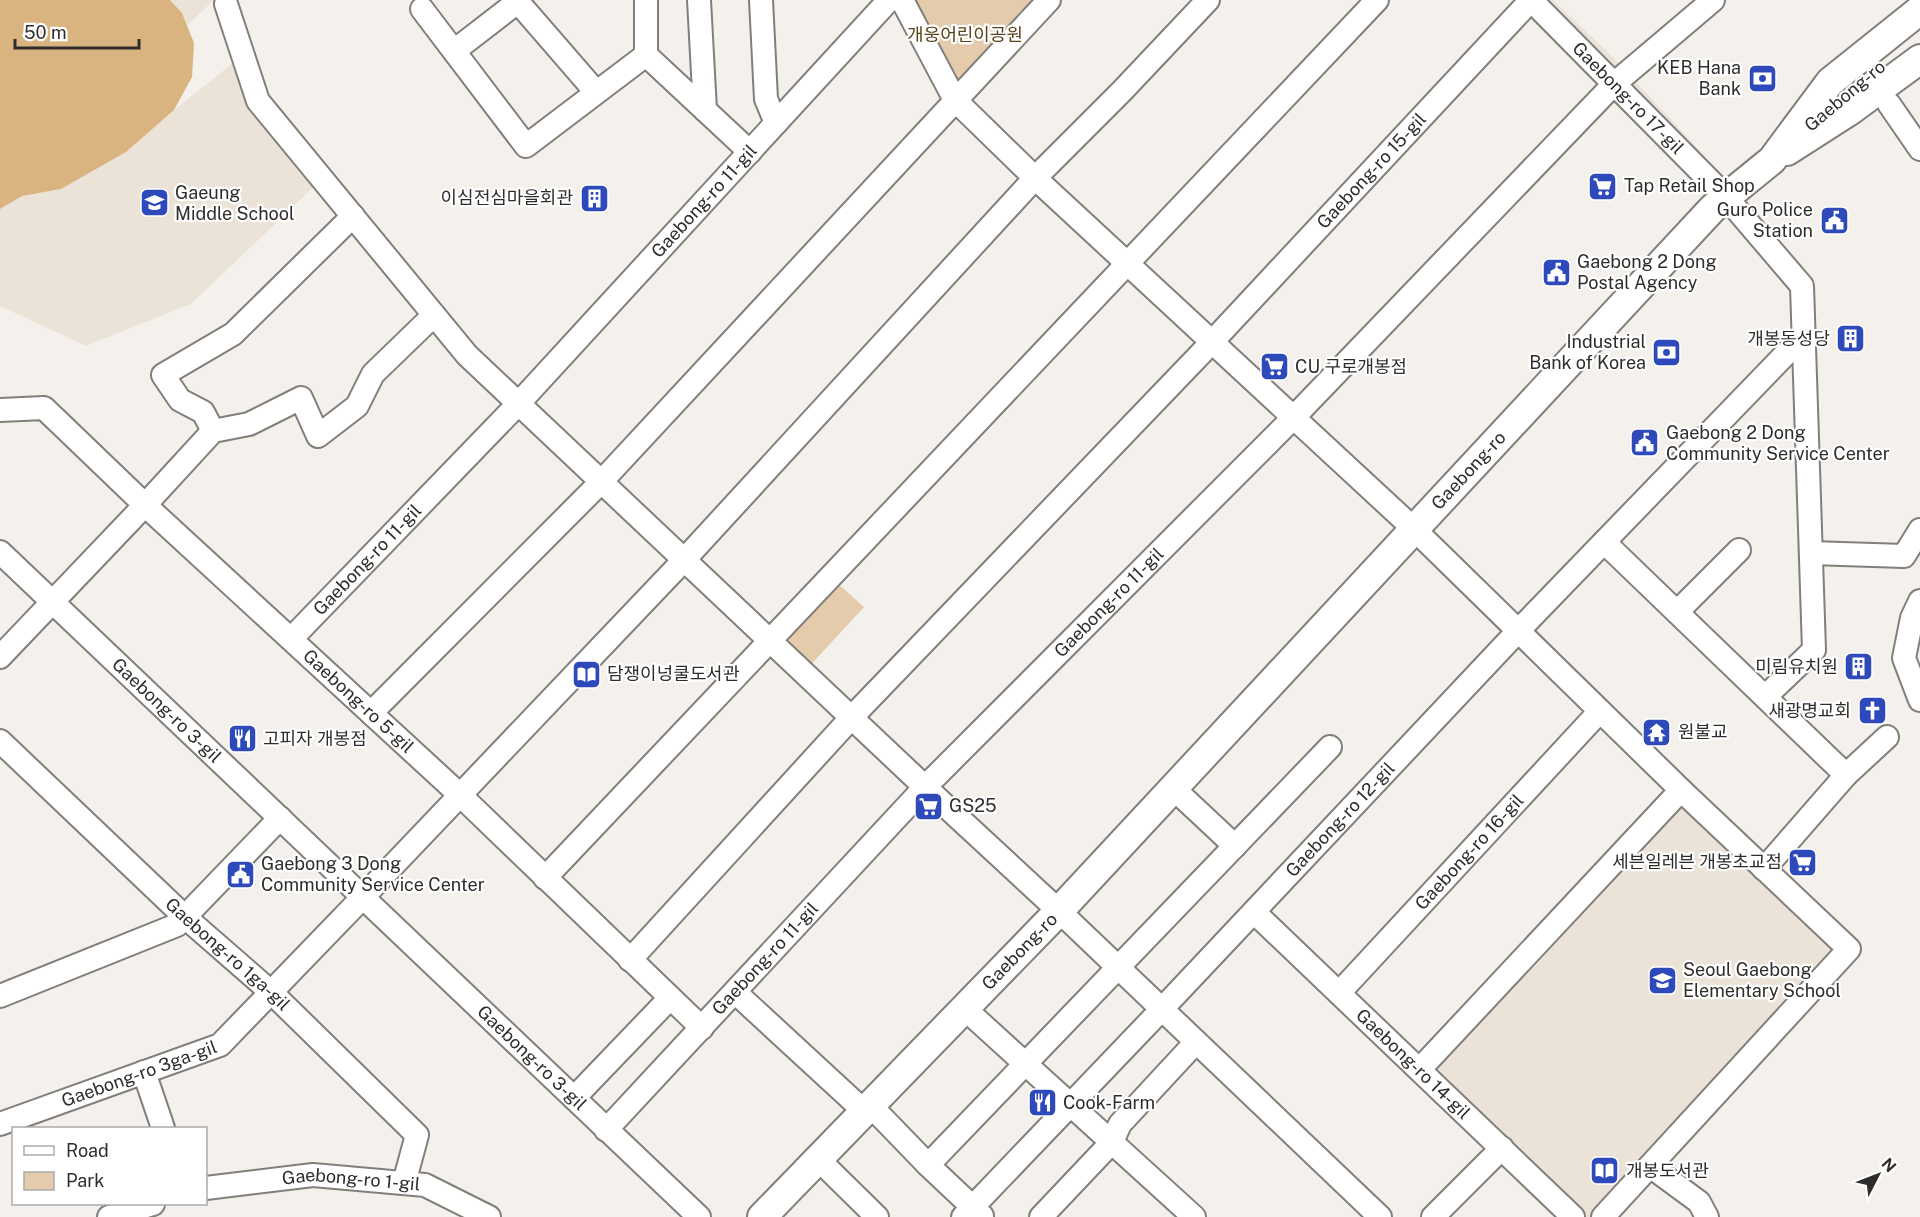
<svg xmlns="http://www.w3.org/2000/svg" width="1920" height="1217" viewBox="0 0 1920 1217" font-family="'Public Sans','Noto Sans KR',sans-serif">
  <rect width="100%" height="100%" fill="#f4f0eb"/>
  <g fill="#ebe3d8">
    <path d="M 170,0 L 214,0 L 187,25 L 182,13 Z"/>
    <path d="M 1515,0 L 1553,0 L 1610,54 L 1706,157 L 1689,174 Z"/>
    <path d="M 243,55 L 258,101 L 322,179 L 191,304 L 86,346 L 0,306 L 0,209 L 22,196 L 61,189 L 126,152 L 174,110 Z"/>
    <path d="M 1681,790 L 1849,949 L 1603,1217 L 1573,1217 L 1420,1069 Z"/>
  </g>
  <g fill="#e3cbac">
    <path d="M 910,0 L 1044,0 L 957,93 Z"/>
    <path d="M 836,582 L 864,607 L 804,672 L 779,641 Z"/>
  </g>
  <path fill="#d9b481" d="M 0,0 L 170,0 L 182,13 L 194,43 L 192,77 L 174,110 L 126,152 L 61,189 L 22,196 L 0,209 Z"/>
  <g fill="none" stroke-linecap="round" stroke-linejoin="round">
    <defs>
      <g id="minor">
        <path d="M 699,0 L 705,110"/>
        <path d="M 761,0 L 766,99 L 776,123"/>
        <path d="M 902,0 L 955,100 L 1035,178 L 1414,529 L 1681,790 L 1849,949 L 1603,1217"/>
        <path id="s1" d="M 1531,0 L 1726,197 L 1802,286 L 1814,650 L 1765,697"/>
        <path d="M 518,2 L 596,92"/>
        <path d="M 226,4 L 258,101 L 467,355 L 925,787 L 1059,911 L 1380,1217"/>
        <path d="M 422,9 L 526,146 L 646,55 L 750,152"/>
        <path d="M 454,51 L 520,0"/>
        <path d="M 646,55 L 646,0"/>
        <path d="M 1889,104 L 1920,149"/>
        <path id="s2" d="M 0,410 L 44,408 L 145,505 L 460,795 L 702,1028"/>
        <path d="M 213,431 L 203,412 L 180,400 L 163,375 L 233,334 L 353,216"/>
        <path d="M 1604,542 L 1846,775"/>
        <path id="s3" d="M 0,552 L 699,1217"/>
        <path d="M 1811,553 L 1904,556 L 1920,530"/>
        <path d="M 1920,601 L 1912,618 L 1904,658 L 1920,700"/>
        <path d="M 1677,612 L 1739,550"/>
        <path id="s4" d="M 291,639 L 518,404 L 889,0"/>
        <path d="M 0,657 L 145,505 L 213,431 L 249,424 L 301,398 L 318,436 L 357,406 L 373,374 L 434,315"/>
        <path d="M 371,713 L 601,482 L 1049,0"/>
        <path id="s5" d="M 0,741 L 185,917 L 271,992 L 417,1135 L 404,1183"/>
        <path d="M 1173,788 L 1235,846"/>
        <path d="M 1764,869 L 1846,775 L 1887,737"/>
        <path d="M 545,878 L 1377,0"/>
        <path id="s6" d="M 1254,912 L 1573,1217"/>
        <path id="s7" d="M 630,960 L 852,717 L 1212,342 L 1531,0"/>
        <path d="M 736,993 L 864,1111"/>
        <path id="s8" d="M 1339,993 L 1600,711"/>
        <path d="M 0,996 L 177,925 L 280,818"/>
        <path d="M 964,1008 L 1194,1217"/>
        <path d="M 1420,1069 L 1681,790"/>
        <path d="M 144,1072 L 163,1128"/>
        <path d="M 574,1098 L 670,998"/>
        <path d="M 870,1105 L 928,1165 L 982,1216"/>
        <path id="s9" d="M 0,1124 L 220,1045 L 363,897 L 684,560 L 1035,178 L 1122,91 L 1208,0"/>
        <path id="s10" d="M 606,1130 L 925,787 L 1294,417 L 1614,84 L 1713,0"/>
        <path d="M 818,1159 L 877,1217"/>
        <path d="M 928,1165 L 1330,747"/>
        <path d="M 1650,1166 L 1699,1202 L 1707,1217"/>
        <path id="s11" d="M 206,1188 L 313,1175 L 425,1185 L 489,1217"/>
        <path d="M 109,1217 L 153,1204"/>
        <path id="s12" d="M 963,1217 L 1162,1009 L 1518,631 L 1804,335"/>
        <path d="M 1041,1217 L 1112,1142 L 1120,1124 L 1196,1042"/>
        <path d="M 1433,1217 L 1502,1148"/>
      </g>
      <g id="major">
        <path d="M 1787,151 L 1851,110 L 1920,59"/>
        <path id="s13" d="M 762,1217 L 1059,911 L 1713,208 L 1772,160 L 1830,82 L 1920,10"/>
      </g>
    </defs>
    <use href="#minor" stroke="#827f7b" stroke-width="26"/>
    <use href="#major" stroke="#827f7b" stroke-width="32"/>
    <use href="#minor" stroke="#fff" stroke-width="22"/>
    <use href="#major" stroke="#fff" stroke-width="28"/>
  </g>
  <defs>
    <symbol id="bank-square" viewBox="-11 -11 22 22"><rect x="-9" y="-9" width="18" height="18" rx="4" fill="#2e4aba" stroke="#fff"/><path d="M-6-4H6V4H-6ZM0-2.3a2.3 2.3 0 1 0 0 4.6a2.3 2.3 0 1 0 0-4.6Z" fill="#fff"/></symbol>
    <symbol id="supermarket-square" viewBox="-11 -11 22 22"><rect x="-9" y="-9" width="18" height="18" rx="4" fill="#2e4aba" stroke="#fff"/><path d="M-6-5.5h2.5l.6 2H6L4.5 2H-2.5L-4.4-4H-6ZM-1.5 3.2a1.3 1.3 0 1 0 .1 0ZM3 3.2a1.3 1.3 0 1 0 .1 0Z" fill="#fff"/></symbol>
    <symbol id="building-square" viewBox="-11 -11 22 22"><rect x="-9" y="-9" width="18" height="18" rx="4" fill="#2e4aba" stroke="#fff"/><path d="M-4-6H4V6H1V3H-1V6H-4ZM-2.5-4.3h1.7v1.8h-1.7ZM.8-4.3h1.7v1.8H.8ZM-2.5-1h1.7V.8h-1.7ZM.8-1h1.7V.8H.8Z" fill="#fff"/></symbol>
    <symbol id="school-square" viewBox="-11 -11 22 22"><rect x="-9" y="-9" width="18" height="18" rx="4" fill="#2e4aba" stroke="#fff"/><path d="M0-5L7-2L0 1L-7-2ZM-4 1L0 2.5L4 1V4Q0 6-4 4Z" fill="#fff"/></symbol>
    <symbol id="civic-square" viewBox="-11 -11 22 22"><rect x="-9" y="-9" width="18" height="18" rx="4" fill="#2e4aba" stroke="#fff"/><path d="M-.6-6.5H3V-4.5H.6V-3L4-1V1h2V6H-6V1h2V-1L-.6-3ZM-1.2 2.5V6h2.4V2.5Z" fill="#fff"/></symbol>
    <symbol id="library-square" viewBox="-11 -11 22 22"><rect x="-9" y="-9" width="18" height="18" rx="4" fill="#2e4aba" stroke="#fff"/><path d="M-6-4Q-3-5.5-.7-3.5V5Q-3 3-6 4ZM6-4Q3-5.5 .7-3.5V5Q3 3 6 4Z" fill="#fff"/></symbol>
    <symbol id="church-square" viewBox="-11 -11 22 22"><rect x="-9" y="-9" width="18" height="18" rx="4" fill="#2e4aba" stroke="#fff"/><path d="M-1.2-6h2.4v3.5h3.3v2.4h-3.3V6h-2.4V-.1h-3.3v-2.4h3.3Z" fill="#fff"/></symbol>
    <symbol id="temple-square" viewBox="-11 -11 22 22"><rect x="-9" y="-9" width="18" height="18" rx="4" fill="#2e4aba" stroke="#fff"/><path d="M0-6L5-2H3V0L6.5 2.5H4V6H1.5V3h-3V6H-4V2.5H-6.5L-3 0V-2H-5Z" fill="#fff"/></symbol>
    <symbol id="restaurant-square" viewBox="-11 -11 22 22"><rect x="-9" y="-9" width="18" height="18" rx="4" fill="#2e4aba" stroke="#fff"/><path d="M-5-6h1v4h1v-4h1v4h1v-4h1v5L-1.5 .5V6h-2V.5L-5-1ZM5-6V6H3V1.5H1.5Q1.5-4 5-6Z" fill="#fff"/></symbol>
  </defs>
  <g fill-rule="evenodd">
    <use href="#bank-square" x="1746" y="62" width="33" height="33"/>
    <use href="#supermarket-square" x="1586" y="170" width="33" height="33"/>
    <use href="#building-square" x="578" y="182" width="33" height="33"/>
    <use href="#school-square" x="138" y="186" width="33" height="33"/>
    <use href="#civic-square" x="1818" y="204" width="33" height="33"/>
    <use href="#civic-square" x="1540" y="256" width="33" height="33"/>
    <use href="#building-square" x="1834" y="322" width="33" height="33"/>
    <use href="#bank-square" x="1650" y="336" width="33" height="33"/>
    <use href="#supermarket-square" x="1258" y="350" width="33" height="33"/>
    <use href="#civic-square" x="1628" y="426" width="33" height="33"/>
    <use href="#building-square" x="1842" y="650" width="33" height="33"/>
    <use href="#library-square" x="570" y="658" width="33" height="33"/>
    <use href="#church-square" x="1856" y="694" width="33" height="33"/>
    <use href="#temple-square" x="1640" y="716" width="33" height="33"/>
    <use href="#restaurant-square" x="226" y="722" width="33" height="33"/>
    <use href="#supermarket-square" x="912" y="790" width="33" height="33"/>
    <use href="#supermarket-square" x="1786" y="846" width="33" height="33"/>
    <use href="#civic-square" x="224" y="858" width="33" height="33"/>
    <use href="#school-square" x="1646" y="964" width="33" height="33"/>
    <use href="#restaurant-square" x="1026" y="1086" width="33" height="33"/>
    <use href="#library-square" x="1588" y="1154" width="33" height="33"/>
  </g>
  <g text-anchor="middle" stroke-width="4.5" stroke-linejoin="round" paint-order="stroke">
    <g font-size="18" fill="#5c421a" stroke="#fff">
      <text x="965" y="41">개웅어린이공원</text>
    </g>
    <g font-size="18" fill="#2f2d2c" stroke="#fff" text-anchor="start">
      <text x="1741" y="74" text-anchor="end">KEB Hana<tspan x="1741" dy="21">Bank</tspan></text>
      <text x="1624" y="192">Tap Retail Shop</text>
      <text x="175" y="199">Gaeung<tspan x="175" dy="21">Middle School</tspan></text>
      <text x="573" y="204" text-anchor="end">이심전심마을회관</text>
      <text x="1813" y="216" text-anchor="end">Guro Police<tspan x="1813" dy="21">Station</tspan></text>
      <text x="1577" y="268">Gaebong 2 Dong<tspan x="1577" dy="21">Postal Agency</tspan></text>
      <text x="1830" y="345" text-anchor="end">개봉동성당</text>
      <text x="1646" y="348" text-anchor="end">Industrial<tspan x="1646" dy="21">Bank of Korea</tspan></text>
      <text x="1295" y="373">CU 구로개봉점</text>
      <text x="1666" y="439">Gaebong 2 Dong<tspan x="1666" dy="21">Community Service Center</tspan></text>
      <text x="1838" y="673" text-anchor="end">미림유치원</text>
      <text x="607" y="680">담쟁이넝쿨도서관</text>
      <text x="1851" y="717" text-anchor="end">새광명교회</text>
      <text x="1678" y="738">원불교</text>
      <text x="263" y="745">고피자 개봉점</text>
      <text x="949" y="812">GS25</text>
      <text x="1782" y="868" text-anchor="end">세븐일레븐 개봉초교점</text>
      <text x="261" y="870">Gaebong 3 Dong<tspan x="261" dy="21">Community Service Center</tspan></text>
      <text x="1683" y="976">Seoul Gaebong<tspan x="1683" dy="21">Elementary School</tspan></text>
      <text x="1063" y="1109">Cook-Farm</text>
      <text x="1626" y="1177">개봉도서관</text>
    </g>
    <g font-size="18" fill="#2f2d2c" stroke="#fff">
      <text transform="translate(1845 96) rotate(-40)" y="6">Gaebong-ro</text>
      <text dy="6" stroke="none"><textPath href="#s1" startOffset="138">Gaebong-ro 17-gil</textPath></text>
      <text dy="6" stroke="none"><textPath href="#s7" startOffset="1083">Gaebong-ro 15-gil</textPath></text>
      <text dy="6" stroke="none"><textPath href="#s4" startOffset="602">Gaebong-ro 11-gil</textPath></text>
      <text dy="6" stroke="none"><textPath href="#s13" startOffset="1028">Gaebong-ro</textPath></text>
      <text dy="6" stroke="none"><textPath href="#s4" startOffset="110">Gaebong-ro 11-gil</textPath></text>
      <text dy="6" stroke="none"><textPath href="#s10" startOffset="729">Gaebong-ro 11-gil</textPath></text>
      <text dy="6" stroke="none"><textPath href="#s2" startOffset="474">Gaebong-ro 5-gil</textPath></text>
      <text dy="6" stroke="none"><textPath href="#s3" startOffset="230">Gaebong-ro 3-gil</textPath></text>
      <text dy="6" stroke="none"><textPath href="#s12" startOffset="548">Gaebong-ro 12-gil</textPath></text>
      <text dy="6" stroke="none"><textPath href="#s8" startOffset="192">Gaebong-ro 16-gil</textPath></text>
      <text dy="6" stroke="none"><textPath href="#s13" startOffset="370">Gaebong-ro</textPath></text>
      <text dy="6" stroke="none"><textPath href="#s5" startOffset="312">Gaebong-ro 1ga-gil</textPath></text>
      <text dy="6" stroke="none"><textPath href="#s10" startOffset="234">Gaebong-ro 11-gil</textPath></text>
      <text dy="6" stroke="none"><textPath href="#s3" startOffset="734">Gaebong-ro 3-gil</textPath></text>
      <text dy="6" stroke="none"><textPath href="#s6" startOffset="220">Gaebong-ro 14-gil</textPath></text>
      <text dy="6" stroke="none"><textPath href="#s9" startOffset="148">Gaebong-ro 3ga-gil</textPath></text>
      <text dy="6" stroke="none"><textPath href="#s11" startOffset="146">Gaebong-ro 1-gil</textPath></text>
    </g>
  </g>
  <rect x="12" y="1127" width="195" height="78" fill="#ffffff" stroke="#acabab" stroke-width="1.5"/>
  <rect x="24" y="1146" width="30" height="9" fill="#ffffff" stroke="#acabab" stroke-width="1.5"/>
  <text x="66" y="1157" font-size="18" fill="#2f2d2c">Road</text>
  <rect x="24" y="1172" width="30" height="18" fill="#e3cbac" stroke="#acabab" stroke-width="1.5"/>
  <text x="66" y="1187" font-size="18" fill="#2f2d2c">Park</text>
  <g transform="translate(1878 1175) rotate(48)" stroke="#ffffff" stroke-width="4.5" paint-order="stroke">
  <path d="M0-4.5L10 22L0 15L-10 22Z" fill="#2f2d2c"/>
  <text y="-9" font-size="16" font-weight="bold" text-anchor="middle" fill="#2f2d2c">N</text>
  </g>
  <path d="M15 39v9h124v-9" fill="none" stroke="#2f2d2c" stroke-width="3"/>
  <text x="24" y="39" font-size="18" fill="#2f2d2c" stroke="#ffffff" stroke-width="4.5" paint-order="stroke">50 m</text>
</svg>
